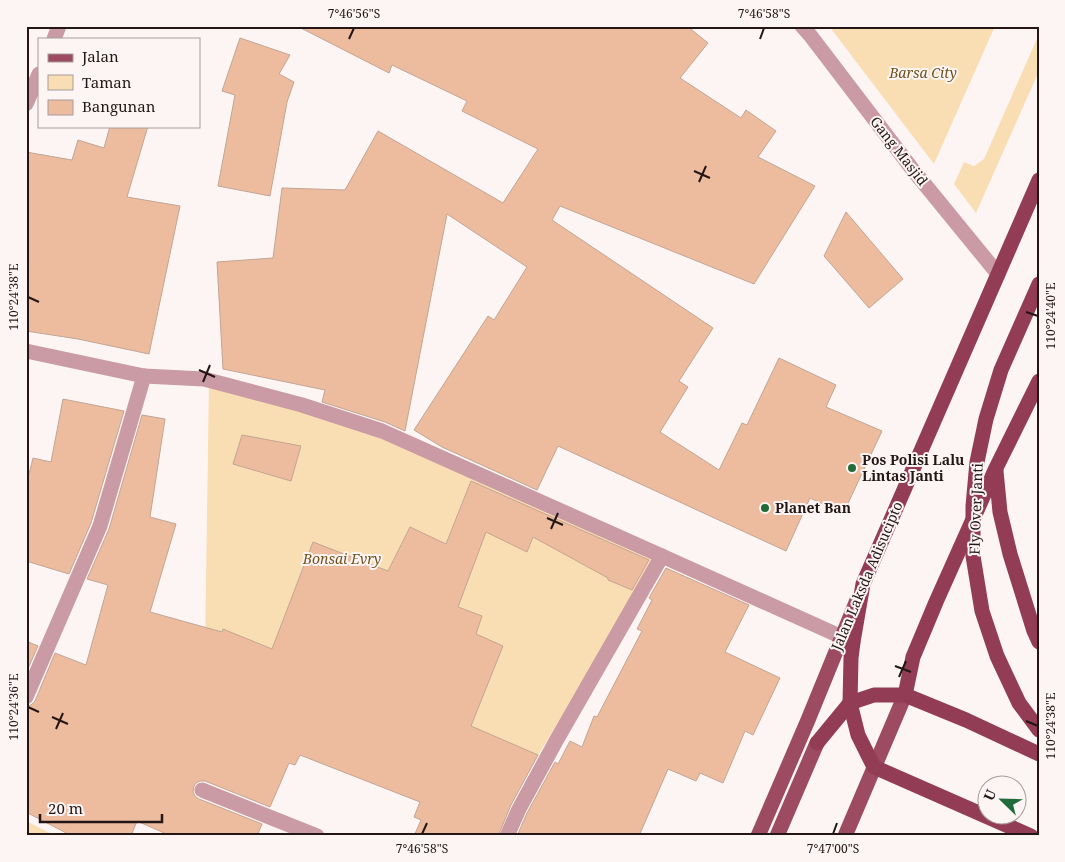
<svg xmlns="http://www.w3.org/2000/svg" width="1065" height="862" viewBox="0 0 1065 862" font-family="'Noto Serif',serif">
  <rect width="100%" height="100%" fill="#fdf5f4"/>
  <g fill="#f9ddb3">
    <path d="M 829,26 L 995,26 L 934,164 Z"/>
    <path d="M 1039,34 L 1039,71 L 976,213 L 954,184 L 964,162 L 974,166 L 984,159 Z"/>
    <path d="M 209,379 L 301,401 L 658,557 L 525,777 L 205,650 Z"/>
    <path d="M 26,821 L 56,836 L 26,836 Z"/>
  </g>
  <g fill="#edbc9e" stroke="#c2a594">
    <path d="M 297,26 L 687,26 L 708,43 L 680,78 L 741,118 L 746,110 L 776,131 L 758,157 L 815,186 L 754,284 L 560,206 L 552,220 L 713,328 L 679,381 L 688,387 L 660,432 L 719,470 L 742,423 L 747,425 L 779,358 L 836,385 L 826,407 L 882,431 L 843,514 L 810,498 L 786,551 L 558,446 L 537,490 L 442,447 L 414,430 L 488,316 L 494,320 L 527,267 L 447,214 L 405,431 L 385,422 L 322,402 L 325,390 L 223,369 L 217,262 L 273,258 L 282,188 L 345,190 L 378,131 L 503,203 L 538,149 L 462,111 L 467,101 L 392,65 L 389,73 Z"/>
    <path d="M 240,38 L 290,55 L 279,74 L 294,82 L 287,102 L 270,196 L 218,186 L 235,95 L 222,91 Z"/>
    <path d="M 110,126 L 148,126 L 127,197 L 180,206 L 149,354 L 78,339 L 26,331 L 26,152 L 72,160 L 78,140 L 104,148 Z"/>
    <path d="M 846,212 L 903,279 L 869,308 L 824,256 Z"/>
    <path d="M 63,399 L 124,411 L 91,523 L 69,574 L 26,561 L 26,486 L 33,458 L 51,462 Z"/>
    <path d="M 142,415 L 165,419 L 150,517 L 176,524 L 150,612 L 222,632 L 223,629 L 272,649 L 313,542 L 388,571 L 410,527 L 446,544 L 471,481 L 649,560 L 632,590 L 608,580 L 608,578 L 533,537 L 527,552 L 486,532 L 458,607 L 482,616 L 476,634 L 503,646 L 471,726 L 538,755 L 511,805 L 498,836 L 414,836 L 421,820 L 414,817 L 420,802 L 300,755 L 295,765 L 289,763 L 270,807 L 205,781 L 200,781 L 196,783 L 194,786 L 193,792 L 195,796 L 199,799 L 262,824 L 257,836 L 171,836 L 137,821 L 131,836 L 72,836 L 26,812 L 26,706 L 31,705 L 35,701 L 55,653 L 86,665 L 108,585 L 87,579 L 109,529 Z"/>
    <path d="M 242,435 L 301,446 L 291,481 L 233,464 Z"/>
    <path d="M 666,568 L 749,605 L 725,652 L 780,678 L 753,735 L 745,731 L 723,783 L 700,773 L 696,781 L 668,769 L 639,836 L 517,836 L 527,813 L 555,762 L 558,764 L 570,741 L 582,747 L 594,716 L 597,717 L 642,631 L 637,629 L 652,600 L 649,598 Z"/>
    <path d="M 26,641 L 38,646 L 26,673 Z"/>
  </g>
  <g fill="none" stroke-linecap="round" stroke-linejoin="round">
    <g stroke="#ca9ba4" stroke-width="15">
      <path d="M 802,26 L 810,35 L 913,170 L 998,274"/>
      <path d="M 54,39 L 59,26"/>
      <path d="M 26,104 L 39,74"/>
      <path d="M 26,351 L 144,376 L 204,379 L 302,405 L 382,431 L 662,556 L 853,642"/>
      <path d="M 26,697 L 100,526 L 144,376"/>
      <path d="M 202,790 L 317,836"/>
      <path d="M 507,836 L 519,809 L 556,741 L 662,556"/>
    </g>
    <g stroke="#9c4b61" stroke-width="15">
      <path d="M 758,836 L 808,720 L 857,600"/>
      <path d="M 777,836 L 817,743"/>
      <path d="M 845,836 L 905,695"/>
    </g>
    <g stroke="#933c55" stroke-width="15">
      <path d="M 996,471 L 1000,512 L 1010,554 L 1034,631 L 1039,642"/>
      <path d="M 905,695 L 913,657 L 936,602 L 995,470 L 1039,381"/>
      <path d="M 817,743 L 850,703 L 874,695 L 905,695 L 966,720 L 1039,754"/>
      <path d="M 1031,836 L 874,767 L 858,735 L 850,703 L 851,658 L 853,642 L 863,584 L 1039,180"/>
    </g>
    <path stroke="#933c55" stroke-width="15" d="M 1039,284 L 1001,370 L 986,419 L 977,462 L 973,506 L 973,556 L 982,611 L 997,656 L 1019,703 L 1039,730"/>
  </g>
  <path fill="none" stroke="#231614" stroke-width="2" d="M 349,39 L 354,28M 760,39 L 764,28M 694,171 L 710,178M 699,182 L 706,166M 28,297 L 39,302M 1026,312 L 1038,316M 199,370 L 215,377M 203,382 L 210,365M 547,518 L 563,525M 551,529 L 558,513M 895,666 L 911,672M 899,677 L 906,661M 28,707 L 39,712M 52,717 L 68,724M 1026,721 L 1038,726M 56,729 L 63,713M 422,834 L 427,823M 833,834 L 837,823"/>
  <g fill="#206b39" stroke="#fdf5f4" stroke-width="2">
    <circle cx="852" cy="468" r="5"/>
    <circle cx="765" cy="508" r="5"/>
  </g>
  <g text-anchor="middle" stroke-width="4" stroke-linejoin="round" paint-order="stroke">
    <g font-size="14" font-style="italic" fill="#70511c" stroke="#fdf5f4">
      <text x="923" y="78">Barsa City</text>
      <text x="342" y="564">Bonsai Evry</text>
    </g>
    <g font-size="14" fill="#231614" stroke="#fdf5f4">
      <text transform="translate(899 151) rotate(52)" y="5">Gang Masjid</text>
      <text transform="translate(976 509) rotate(-88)" y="5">Fly Over Janti</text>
      <text transform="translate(867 576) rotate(-67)" y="5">Jalan Laksda Adisucipto</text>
    </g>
    <g font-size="14" font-weight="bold" fill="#231614" stroke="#fdf5f4" text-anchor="start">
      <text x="862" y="465">Pos Polisi Lalu<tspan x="862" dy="16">Lintas Janti</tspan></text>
      <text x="775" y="513">Planet Ban</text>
    </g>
  </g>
  <rect width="1065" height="862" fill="none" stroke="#fdf5f4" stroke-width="55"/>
  <rect x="38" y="38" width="162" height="90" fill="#fdf5f4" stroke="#a69c9a"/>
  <rect x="48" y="54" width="25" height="8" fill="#9c4b61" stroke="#a69c9a"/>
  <text x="82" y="62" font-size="15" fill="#231614">Jalan</text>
  <rect x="48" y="75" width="25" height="15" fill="#f9ddb3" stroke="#a69c9a"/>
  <text x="82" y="88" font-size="15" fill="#231614">Taman</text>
  <rect x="48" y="100" width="25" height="15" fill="#edbc9e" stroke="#a69c9a"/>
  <text x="82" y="112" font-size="15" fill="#231614">Bangunan</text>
  <g transform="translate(1002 800) rotate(293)"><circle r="24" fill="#fdf5f4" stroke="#a69c9a"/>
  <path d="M0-4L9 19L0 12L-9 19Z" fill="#206b39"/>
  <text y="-8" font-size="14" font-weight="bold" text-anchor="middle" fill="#231614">U</text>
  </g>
  <path d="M40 814v8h122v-8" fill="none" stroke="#231614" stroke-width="2.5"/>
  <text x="48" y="814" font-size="15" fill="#231614" stroke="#fdf5f4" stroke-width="4" paint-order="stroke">20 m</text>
  <rect x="28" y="28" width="1010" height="806" fill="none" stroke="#231614" stroke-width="2"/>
  <g font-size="12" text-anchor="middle" fill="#231614">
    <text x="354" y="18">7°46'56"S</text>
    <text x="764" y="18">7°46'58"S</text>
    <text transform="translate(14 297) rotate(-90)" y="4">110°24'38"E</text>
    <text transform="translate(1051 316) rotate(-90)" y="4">110°24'40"E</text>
    <text transform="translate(14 707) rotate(-90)" y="4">110°24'36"E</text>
    <text transform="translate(1051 726) rotate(-90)" y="4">110°24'38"E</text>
    <text x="422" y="853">7°46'58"S</text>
    <text x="833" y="853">7°47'00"S</text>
  </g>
</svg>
